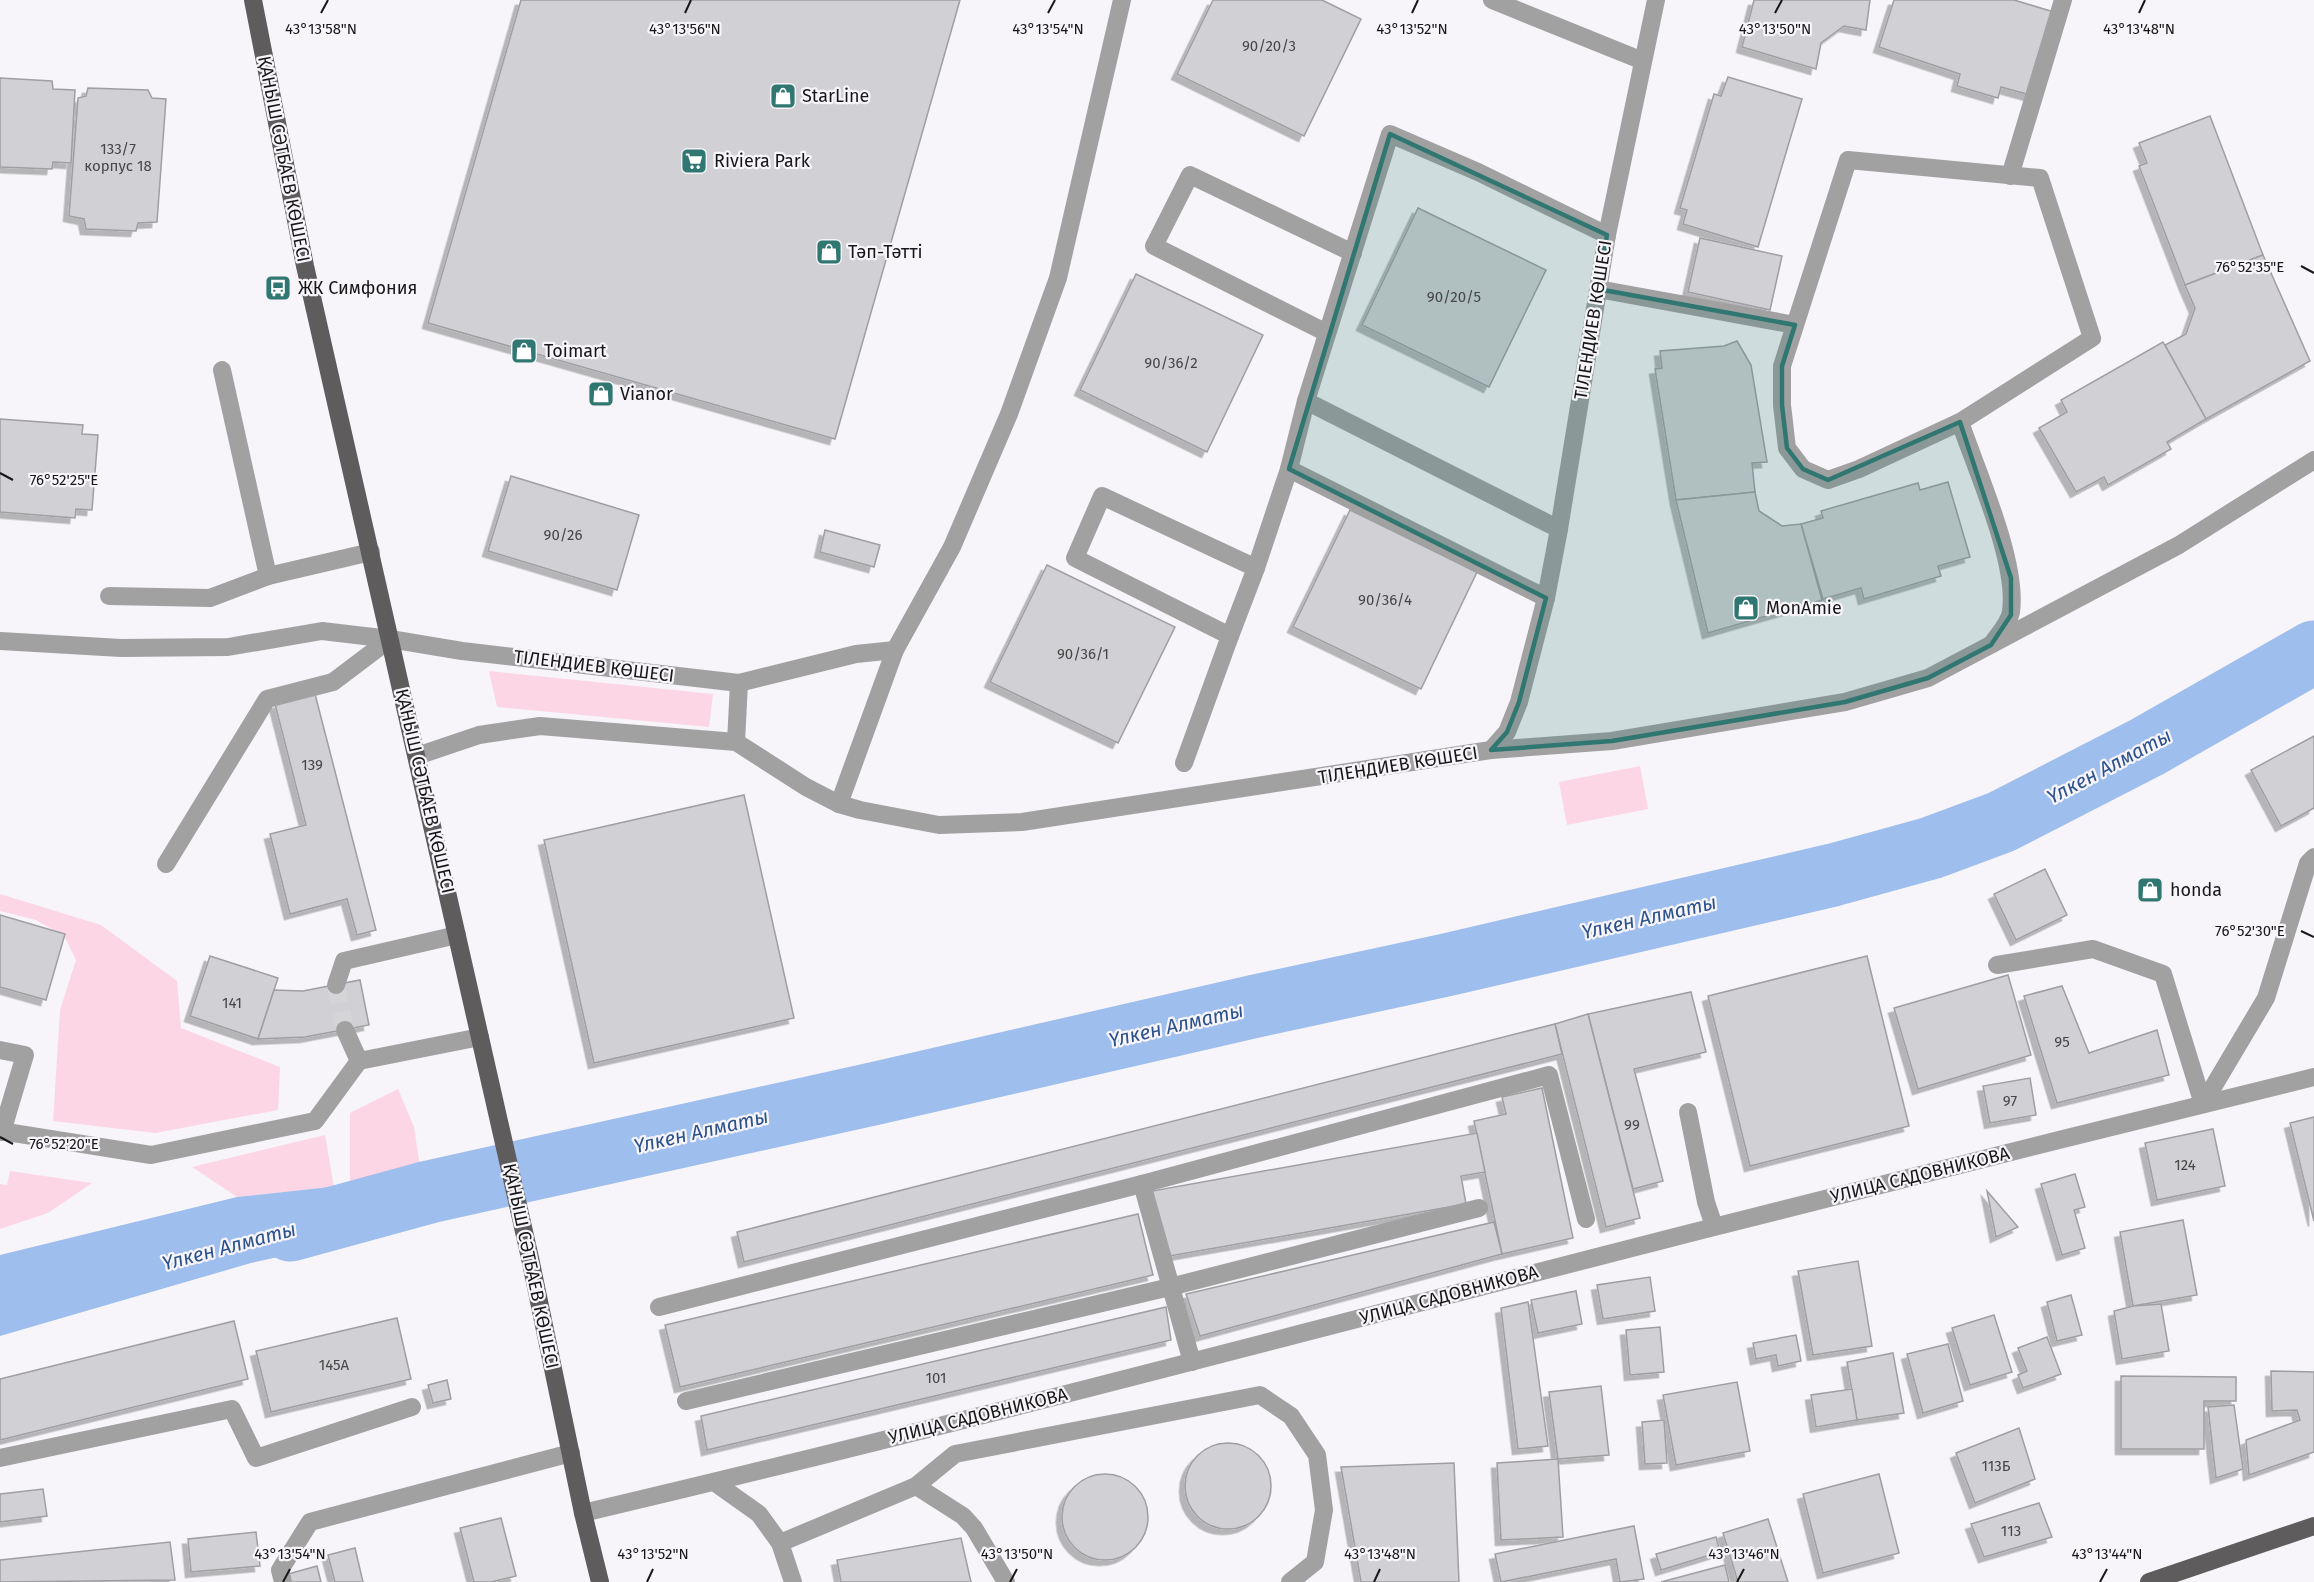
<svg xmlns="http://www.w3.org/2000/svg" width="2314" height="1582" viewBox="0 0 2314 1582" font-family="'Fira Sans',sans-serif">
  <defs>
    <filter id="shadow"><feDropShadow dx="-5.5" dy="5.5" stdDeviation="0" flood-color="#0004"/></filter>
  </defs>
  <rect width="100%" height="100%" fill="#f7f5f9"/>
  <g fill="#fcd6e5">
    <path d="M 489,671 L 713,694 L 709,727 L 497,707 Z"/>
    <path d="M 1640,766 L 1648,809 L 1567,825 L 1559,782 Z"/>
    <path d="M 0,894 L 101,925 L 177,981 L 181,1028 L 280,1067 L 278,1110 L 155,1133 L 53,1121 L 60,1010 L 76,960 L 64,936 L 36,920 L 0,911 Z"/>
    <path d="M 398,1089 L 414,1127 L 420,1167 L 367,1183 L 350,1185 L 350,1113 Z"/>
    <path d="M 325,1135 L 334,1187 L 237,1197 L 192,1167 Z"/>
    <path d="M 10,1171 L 92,1183 L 48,1213 L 0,1229 L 0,1184 L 7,1185 Z"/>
  </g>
  <path fill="#9ebeee" d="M 367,1183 L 380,1235 L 251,1263 L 0,1336 L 0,1255 L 237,1197 Z"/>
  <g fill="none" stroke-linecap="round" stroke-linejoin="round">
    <path stroke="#9ebeee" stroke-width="63" d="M 290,1230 L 429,1192 L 877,1093 L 1256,1006 L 1446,965 L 1833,875 L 1931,848 L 2001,822 L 2147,747 L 2314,652"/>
  </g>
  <g fill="#d1d1d5" stroke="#9f9fa2" stroke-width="1.5" filter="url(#shadow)">
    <path d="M 521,0 L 960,0 L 835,439 L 428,323 Z"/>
    <path d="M 1213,0 L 1322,0 L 1361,19 L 1304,136 L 1177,74 Z"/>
    <path d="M 1754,0 L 1870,0 L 1866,30 L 1844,26 L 1821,43 L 1816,69 L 1742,47 Z"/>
    <path d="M 1894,0 L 2014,0 L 2054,12 L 2030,95 L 2001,87 L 1998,98 L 1957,86 L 1960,74 L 1879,47 Z"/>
    <path d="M 1728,77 L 1802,99 L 1758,247 L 1683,224 L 1687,210 L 1680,208 L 1714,94 L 1721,96 Z"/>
    <path d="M 0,78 L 52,81 L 53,89 L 75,90 L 71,163 L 53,162 L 52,169 L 0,167 Z"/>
    <path d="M 88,88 L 148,90 L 152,98 L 166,99 L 157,222 L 138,223 L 136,231 L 86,229 L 84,219 L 69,216 L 78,98 L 86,96 Z"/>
    <path d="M 2210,116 L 2263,255 L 2185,285 L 2139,166 L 2147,163 L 2139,143 Z"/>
    <path d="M 1418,208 L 1546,270 L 1489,387 L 1362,325 Z"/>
    <path d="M 1700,238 L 1782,256 L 1770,310 L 1688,292 Z"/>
    <path d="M 2263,255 L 2310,361 L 2206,419 L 2165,345 L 2186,334 L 2195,308 L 2185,285 Z"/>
    <path d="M 1136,274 L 1263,335 L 1207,452 L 1080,390 Z"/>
    <path d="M 1737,341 L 1751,365 L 1767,462 L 1752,463 L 1755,492 L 1676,500 L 1655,369 L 1662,368 L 1660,351 L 1724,346 Z"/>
    <path d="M 2163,342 L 2206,419 L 2167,442 L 2171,449 L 2108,485 L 2104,477 L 2076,492 L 2039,428 L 2067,412 L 2061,400 Z"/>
    <path d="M 0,419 L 83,425 L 82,434 L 98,435 L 92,510 L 76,509 L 75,518 L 0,512 Z"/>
    <path d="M 511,476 L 639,515 L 617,590 L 488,551 Z"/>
    <path d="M 1948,482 L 1970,557 L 1938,566 L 1941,576 L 1864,599 L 1861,588 L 1823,599 L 1801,524 L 1823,518 L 1821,511 L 1918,483 L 1920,490 Z"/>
    <path d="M 1755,492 L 1759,511 L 1782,526 L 1801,524 L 1822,600 L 1708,633 L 1676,500 Z"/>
    <path d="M 1350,510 L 1477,572 L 1421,689 L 1293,627 Z"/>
    <path d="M 825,530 L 880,545 L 874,567 L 820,552 Z"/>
    <path d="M 1047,565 L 1175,627 L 1118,743 L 990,682 Z"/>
    <path d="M 315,694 L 376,930 L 357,935 L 347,899 L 290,914 L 270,834 L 306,825 L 275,704 Z"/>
    <path d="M 2314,736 L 2314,808 L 2281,826 L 2251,770 Z"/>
    <path d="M 744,795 L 794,1018 L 594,1063 L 544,840 Z"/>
    <path d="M 2045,869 L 2067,915 L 2016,940 L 1994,894 Z"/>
    <path d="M 0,915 L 65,934 L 46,1000 L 0,987 Z"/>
    <path d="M 210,956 L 278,978 L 258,1039 L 190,1016 Z"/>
    <path d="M 1867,956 L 1909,1126 L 1750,1166 L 1708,996 Z"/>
    <path d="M 2008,975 L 2031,1055 L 1918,1089 L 1894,1008 Z"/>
    <path d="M 360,980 L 369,1025 L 305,1037 L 258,1039 L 274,990 L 303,991 Z"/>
    <path d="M 2062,986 L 2089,1053 L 2157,1030 L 2169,1075 L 2057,1103 L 2024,996 Z"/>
    <path d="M 1691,992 L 1706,1052 L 1634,1069 L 1663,1181 L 1633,1189 L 1588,1014 Z"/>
    <path d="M 1588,1014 L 1640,1218 L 1606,1227 L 1555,1024 Z"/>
    <path d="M 1555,1024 L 1562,1054 L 744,1262 L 737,1232 Z"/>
    <path d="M 2030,1078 L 2036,1115 L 1990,1123 L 1983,1086 Z"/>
    <path d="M 1542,1088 L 1573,1238 L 1502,1254 L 1474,1121 L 1506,1114 L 1502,1097 Z"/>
    <path d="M 2314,1117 L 2314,1221 L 2290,1123 Z"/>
    <path d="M 2213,1129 L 2225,1186 L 2157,1200 L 2145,1143 Z"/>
    <path d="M 1477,1133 L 1485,1172 L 1461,1176 L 1466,1204 L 1164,1257 L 1152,1191 Z"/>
    <path d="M 2075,1174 L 2085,1207 L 2074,1210 L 2085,1248 L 2062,1255 L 2041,1184 Z"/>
    <path d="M 1987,1191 L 2018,1227 L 1996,1237 Z"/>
    <path d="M 1138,1214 L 1153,1275 L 680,1387 L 665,1325 Z"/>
    <path d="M 2183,1220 L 2197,1295 L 2133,1306 L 2120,1232 Z"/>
    <path d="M 1494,1222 L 1502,1254 L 1200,1336 L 1186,1294 Z"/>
    <path d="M 1858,1261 L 1872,1346 L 1813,1355 L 1798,1271 Z"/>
    <path d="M 1650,1277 L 1655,1311 L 1603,1319 L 1597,1285 Z"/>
    <path d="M 1576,1291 L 1582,1324 L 1538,1333 L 1531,1300 Z"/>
    <path d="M 2071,1295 L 2082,1335 L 2057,1341 L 2047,1302 Z"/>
    <path d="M 1528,1302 L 1548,1446 L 1518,1449 L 1501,1308 Z"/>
    <path d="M 2161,1304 L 2169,1351 L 2122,1359 L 2114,1311 L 2133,1306 Z"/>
    <path d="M 1166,1307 L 1171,1340 L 707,1450 L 701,1416 Z"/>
    <path d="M 1994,1315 L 2012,1372 L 1970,1385 L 1952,1328 Z"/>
    <path d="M 397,1318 L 411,1379 L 271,1412 L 256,1351 Z"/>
    <path d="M 234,1321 L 248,1379 L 0,1440 L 0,1379 Z"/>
    <path d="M 1660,1327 L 1664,1372 L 1630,1375 L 1626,1330 Z"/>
    <path d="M 1796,1335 L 1801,1361 L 1778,1366 L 1776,1355 L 1756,1359 L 1753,1343 Z"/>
    <path d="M 2047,1337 L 2061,1374 L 2023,1388 L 2018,1375 L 2027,1371 L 2018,1348 Z"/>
    <path d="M 1948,1344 L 1963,1401 L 1923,1413 L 1907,1354 Z"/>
    <path d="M 1893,1353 L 1904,1413 L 1857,1420 L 1847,1362 Z"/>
    <path d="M 2271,1371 L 2314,1372 L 2314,1452 L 2249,1475 L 2246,1440 L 2300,1420 L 2297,1410 L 2272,1411 Z"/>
    <path d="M 2121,1376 L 2236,1377 L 2236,1401 L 2204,1401 L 2204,1449 L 2121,1449 Z"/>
    <path d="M 447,1380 L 451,1399 L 433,1403 L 428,1385 Z"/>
    <path d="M 1737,1382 L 1750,1451 L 1676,1465 L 1663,1395 Z"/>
    <path d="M 1601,1386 L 1609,1455 L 1558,1459 L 1549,1392 Z"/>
    <path d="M 1852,1389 L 1857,1420 L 1816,1427 L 1811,1395 Z"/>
    <path d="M 2234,1405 L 2243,1469 L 2216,1478 L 2208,1407 Z"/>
    <path d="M 1664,1420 L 1667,1463 L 1645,1464 L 1642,1422 Z"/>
    <path d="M 2019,1428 L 2035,1479 L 1975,1503 L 1956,1453 Z"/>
    <circle cx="1228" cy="1486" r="43"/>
    <path d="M 1558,1459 L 1563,1537 L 1501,1540 L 1497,1463 Z"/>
    <path d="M 1454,1463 L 1459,1582 L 1361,1582 L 1341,1467 Z"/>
    <path d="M 1879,1474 L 1899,1553 L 1823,1573 L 1803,1494 Z"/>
    <circle cx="1105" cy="1517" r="43"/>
    <path d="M 43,1489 L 47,1516 L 0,1522 L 0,1494 Z"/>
    <path d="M 2039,1503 L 2052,1537 L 1984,1557 L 1971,1524 Z"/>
    <path d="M 501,1518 L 516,1576 L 491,1582 L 474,1582 L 460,1528 Z"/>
    <path d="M 1768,1519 L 1788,1582 L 1738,1582 L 1723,1533 Z"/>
    <path d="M 1634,1526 L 1644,1579 L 1620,1582 L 1616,1559 L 1501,1582 L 1495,1554 Z"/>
    <path d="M 256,1532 L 260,1566 L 191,1572 L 188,1539 Z"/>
    <path d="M 1716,1537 L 1720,1552 L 1661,1570 L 1656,1554 Z"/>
    <path d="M 961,1538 L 971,1582 L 841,1582 L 837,1560 Z"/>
    <path d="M 170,1542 L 175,1580 L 0,1582 L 0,1560 Z"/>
    <path d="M 355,1548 L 363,1582 L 335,1582 L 328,1555 Z"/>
    <path d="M 1725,1565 L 1729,1582 L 1661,1582 Z"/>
    <path d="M 317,1566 L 321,1582 L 289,1582 L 288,1574 Z"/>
  </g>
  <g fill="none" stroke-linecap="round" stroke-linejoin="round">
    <path stroke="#d5d4d7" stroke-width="18" stroke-dasharray="18 9" stroke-linecap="butt" d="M 336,985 L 345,1030"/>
    <g stroke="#a2a1a2" stroke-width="18">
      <path d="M 1492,0 L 1643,61"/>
      <path d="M 1848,160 L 2040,178 L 2092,338 L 1960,422 L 1859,469 L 1828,480 L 1803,469 L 1787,448 L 1782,405 L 1782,366 Z"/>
      <path d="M 2010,176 L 2063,0"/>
      <path d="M 1598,289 L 1795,325"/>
      <path d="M 1327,333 L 1154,246 L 1190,175 L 1353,253"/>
      <path d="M 1960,422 C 1977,472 2018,562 2011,612 C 2009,623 1998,635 1992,644"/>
      <path d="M 1289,469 L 1546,598"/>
      <path d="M 1559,529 L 1306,401 L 1390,134 L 1478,172 L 1607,235"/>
      <path d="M 268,576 L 371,552"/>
      <path d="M 109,596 L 210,598 L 268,576 L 222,370"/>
      <path d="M 1230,636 L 1256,568"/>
      <path d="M 0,641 L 121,648 L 228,647 L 322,631 L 390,639 L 462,651 L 739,683 L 856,654 L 895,650"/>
      <path d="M 736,742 L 739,683"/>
      <path d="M 1491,750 L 1612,741 L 1845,702 L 1928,678 L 2179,545 L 2314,460"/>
      <path d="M 417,756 L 479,735 L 540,726 L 736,742 L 806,787 L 839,804 L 860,810 L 939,825 L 1022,822 L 1491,750 L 1507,732 L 1519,702 L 1546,598 L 1559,529 L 1607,235 L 1656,0"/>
      <path d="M 1184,763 L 1230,636 L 1075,558 L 1102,496 L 1256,568 L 1289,469 L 1306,401"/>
      <path d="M 839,804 L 895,650 L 952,547 L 1009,414 L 1058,278 L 1122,0"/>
      <path d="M 166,864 L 267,699 L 333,682 L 390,639"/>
      <path d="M 1997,965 L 2093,949 L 2163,974 L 2203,1104"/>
      <path d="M 336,985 L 344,961 L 457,935"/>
      <path d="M 345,1030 L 359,1061 L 480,1037"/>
      <path d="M 0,1050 L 25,1055 L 2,1132"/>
      <path d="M 2203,1104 L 2266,998 L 2308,863 L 2314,857"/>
      <path d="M 1688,1112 L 1706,1202 L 1714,1226"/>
      <path d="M 0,1131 L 151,1155 L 315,1121 L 359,1061"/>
      <path d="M 659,1307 L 1142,1184"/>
      <path d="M 1192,1362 L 1142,1184 L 1549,1075 L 1586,1219"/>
      <path d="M 686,1401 L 1170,1287 L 1479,1208"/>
      <path d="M 0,1458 L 232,1409 L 256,1458 L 412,1407"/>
      <path d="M 714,1482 L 759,1514 L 780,1543 L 793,1582"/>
      <path d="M 916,1486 L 963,1516 L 974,1528 L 1006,1582"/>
      <path d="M 583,1513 C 962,1424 1337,1323 1714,1227 C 1913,1176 2114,1126 2314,1077"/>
      <path d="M 780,1543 L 916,1486 L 955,1454 L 1260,1395 L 1291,1416 L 1317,1455 L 1324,1510 L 1315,1562 L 1290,1582"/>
      <path d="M 283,1582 L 280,1570 L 310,1522 L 571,1453"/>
    </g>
    <g stroke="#5e5c5d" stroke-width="18">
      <path d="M 253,0 L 305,266 L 530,1258 L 583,1513 L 600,1582"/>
      <path d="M 2149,1582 L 2314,1526"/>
    </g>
  </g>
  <path fill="#2f7770" fill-opacity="0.2" stroke="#2f7770" stroke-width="4.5" stroke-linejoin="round" d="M 1390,134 L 1607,235 L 1598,289 L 1795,325 L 1782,366 L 1782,405 L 1787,448 L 1803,469 L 1828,480 L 1960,422 L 2011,578 L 2011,615 L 1991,645 L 1928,678 L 1845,702 L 1612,741 L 1491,750 L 1507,732 L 1519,702 L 1546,598 L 1289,469 Z"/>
  <path fill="none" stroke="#171718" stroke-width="2" d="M 321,13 L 328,0M 685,13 L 691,0M 1048,13 L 1055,0M 1412,13 L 1418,0M 1775,13 L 1782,0M 2139,13 L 2145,0M 2301,266 L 2314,273M 0,473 L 13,480M 2301,931 L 2314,937M 0,1137 L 13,1144M 283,1582 L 290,1569M 647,1582 L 653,1569M 1010,1582 L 1017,1569M 1374,1582 L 1380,1569M 1737,1582 L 1744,1569M 2100,1582 L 2107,1569"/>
  <defs>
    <symbol id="shop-square" viewBox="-11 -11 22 22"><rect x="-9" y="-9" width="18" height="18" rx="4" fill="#2f7770" stroke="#f7f5f9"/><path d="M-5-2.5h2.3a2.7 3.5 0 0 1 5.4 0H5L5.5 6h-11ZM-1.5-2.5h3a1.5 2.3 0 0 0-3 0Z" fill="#fff"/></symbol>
    <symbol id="supermarket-square" viewBox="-11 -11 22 22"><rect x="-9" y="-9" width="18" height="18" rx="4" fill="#2f7770" stroke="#f7f5f9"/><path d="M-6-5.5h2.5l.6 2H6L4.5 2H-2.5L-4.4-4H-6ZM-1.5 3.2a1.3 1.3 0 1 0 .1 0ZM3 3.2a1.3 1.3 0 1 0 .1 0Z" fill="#fff"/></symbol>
    <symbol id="bus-square" viewBox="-11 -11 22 22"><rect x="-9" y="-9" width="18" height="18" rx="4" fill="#2f7770" stroke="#f7f5f9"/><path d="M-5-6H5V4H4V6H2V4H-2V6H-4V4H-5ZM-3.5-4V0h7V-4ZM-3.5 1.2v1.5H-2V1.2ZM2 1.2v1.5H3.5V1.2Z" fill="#fff"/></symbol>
  </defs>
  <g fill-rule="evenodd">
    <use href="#shop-square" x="768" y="81" width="30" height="30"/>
    <use href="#supermarket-square" x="679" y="146" width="30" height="30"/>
    <use href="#shop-square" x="814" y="237" width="30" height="30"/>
    <use href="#bus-square" x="263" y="273" width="30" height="30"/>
    <use href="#shop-square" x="509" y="336" width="30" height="30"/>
    <use href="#shop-square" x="586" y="379" width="30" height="30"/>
    <use href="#shop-square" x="1731" y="593" width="30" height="30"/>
    <use href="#shop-square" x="2135" y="875" width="30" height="30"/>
  </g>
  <g text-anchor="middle" stroke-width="4.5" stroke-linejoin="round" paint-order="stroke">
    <g font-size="15" fill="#464647">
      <text x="1269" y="51">90/20/3</text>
      <text x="118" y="154">133/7<tspan x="118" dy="17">корпус 18</tspan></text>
      <text x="1454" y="302">90/20/5</text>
      <text x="1171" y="368">90/36/2</text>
      <text x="563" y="540">90/26</text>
      <text x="1385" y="605">90/36/4</text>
      <text x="1083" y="659">90/36/1</text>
      <text x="312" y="770">139</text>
      <text x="232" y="1008">141</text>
      <text x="2062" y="1047">95</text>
      <text x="2010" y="1106">97</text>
      <text x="1632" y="1130">99</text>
      <text x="2185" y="1170">124</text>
      <text x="334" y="1370">145А</text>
      <text x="936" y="1383">101</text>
      <text x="1996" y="1471">113Б</text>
      <text x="2011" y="1536">113</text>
    </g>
    <g font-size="18" fill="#171718" stroke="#f7f5f9" text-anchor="start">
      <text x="802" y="102">StarLine</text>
      <text x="714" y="167">Riviera Park</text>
      <text x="848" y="258">Тәп-Тәтті</text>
      <text x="298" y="294">ЖК Симфония</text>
      <text x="544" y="357">Toimart</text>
      <text x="620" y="400">Vianor</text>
      <text x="1766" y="614">MonAmie</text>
      <text x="2170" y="896">honda</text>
    </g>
    <g font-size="18" fill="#171718" stroke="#f7f5f9">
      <text transform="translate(284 159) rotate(79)" y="6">ҚАНЫШ СӘТБАЕВ КӨШЕСІ</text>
      <text transform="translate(1593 320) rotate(-81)" y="6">ТІЛЕНДИЕВ КӨШЕСІ</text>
      <text transform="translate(594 666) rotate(7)" y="6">ТІЛЕНДИЕВ КӨШЕСІ</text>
      <text transform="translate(1398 765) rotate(-9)" y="6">ТІЛЕНДИЕВ КӨШЕСІ</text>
      <text transform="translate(425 791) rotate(77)" y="6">ҚАНЫШ СӘТБАЕВ КӨШЕСІ</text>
      <text transform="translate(1920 1175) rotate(-14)" y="6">УЛИЦА САДОВНИКОВА</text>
      <text transform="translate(531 1266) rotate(78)" y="6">ҚАНЫШ СӘТБАЕВ КӨШЕСІ</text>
      <text transform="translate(1449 1295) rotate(-15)" y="6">УЛИЦА САДОВНИКОВА</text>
      <text transform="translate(978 1416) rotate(-14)" y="6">УЛИЦА САДОВНИКОВА</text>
    </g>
    <g font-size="20" font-style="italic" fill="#2b528d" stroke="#f7f5f9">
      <text transform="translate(2109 766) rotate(-28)" y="7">Үлкен Алматы</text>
      <text transform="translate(1649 917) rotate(-13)" y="7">Үлкен Алматы</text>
      <text transform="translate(1176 1025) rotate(-13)" y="7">Үлкен Алматы</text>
      <text transform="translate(701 1131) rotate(-13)" y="7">Үлкен Алматы</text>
      <text transform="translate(229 1246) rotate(-15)" y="7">Үлкен Алматы</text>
    </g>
  </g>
  <g font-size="15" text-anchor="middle" fill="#171718" stroke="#f7f5f9" stroke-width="4.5" stroke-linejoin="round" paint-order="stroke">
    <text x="321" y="34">43°13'58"N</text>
    <text x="685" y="34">43°13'56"N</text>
    <text x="1048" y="34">43°13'54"N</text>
    <text x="1412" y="34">43°13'52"N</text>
    <text x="1775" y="34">43°13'50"N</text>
    <text x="2139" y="34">43°13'48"N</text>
    <text x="2250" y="272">76°52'35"E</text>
    <text x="64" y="485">76°52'25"E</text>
    <text x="2250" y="936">76°52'30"E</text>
    <text x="64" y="1149">76°52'20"E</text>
    <text x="290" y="1559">43°13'54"N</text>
    <text x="653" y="1559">43°13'52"N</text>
    <text x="1017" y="1559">43°13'50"N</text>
    <text x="1380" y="1559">43°13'48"N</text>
    <text x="1744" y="1559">43°13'46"N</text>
    <text x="2107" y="1559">43°13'44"N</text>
  </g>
</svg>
